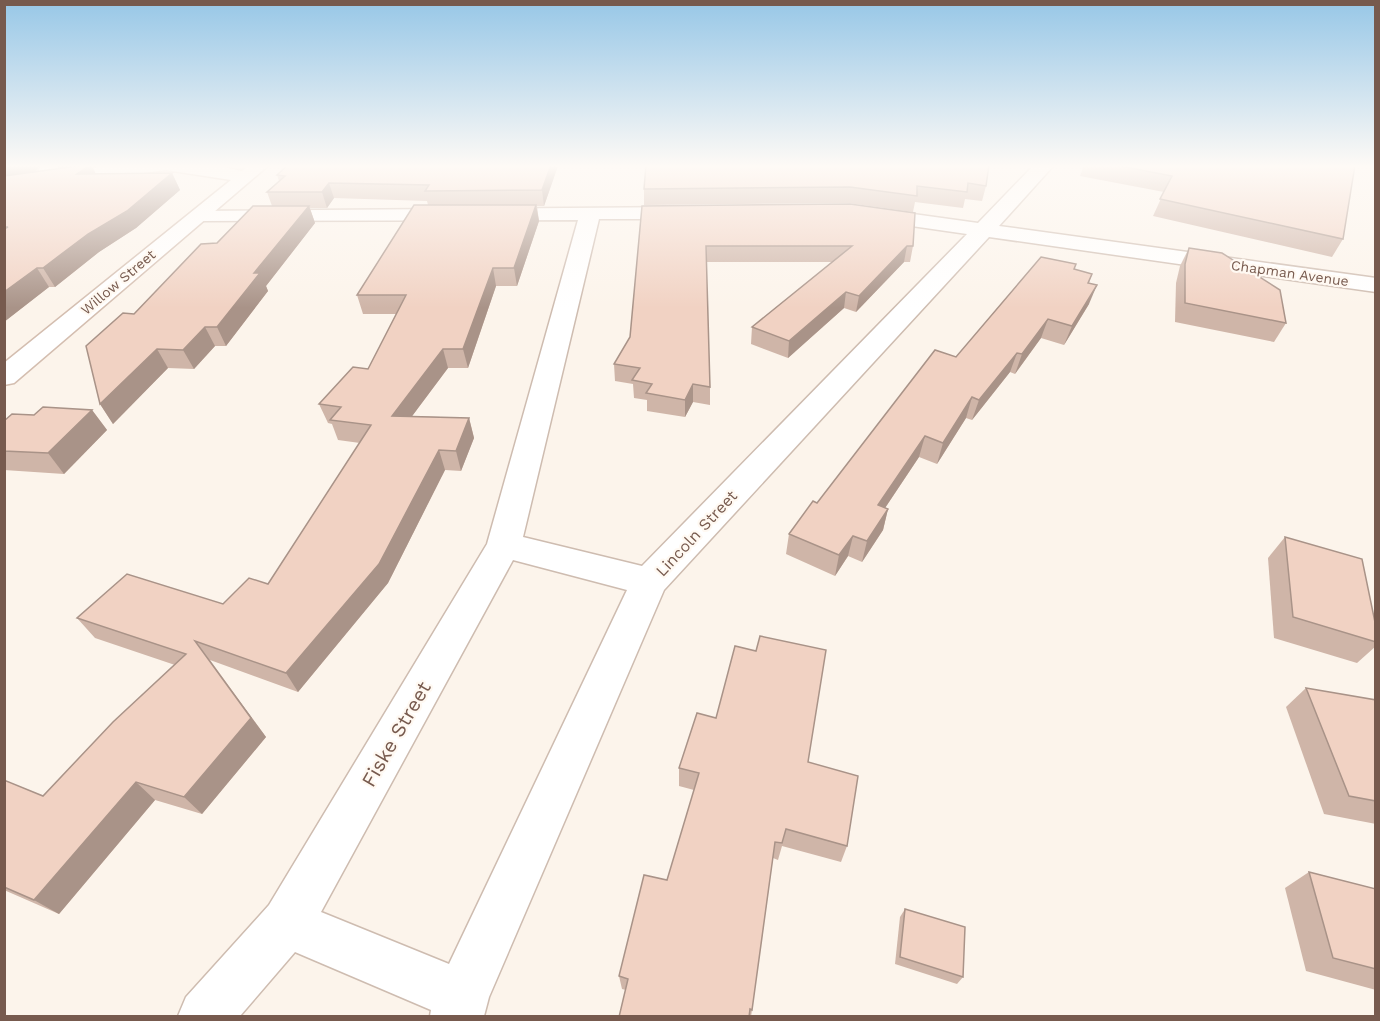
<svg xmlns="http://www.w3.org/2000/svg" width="1380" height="1021" viewBox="0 0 1380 1021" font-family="'Work Sans',sans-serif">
  <rect width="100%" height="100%" fill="#fcf4eb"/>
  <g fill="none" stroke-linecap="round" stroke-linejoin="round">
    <defs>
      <g id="street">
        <path d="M 42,165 L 60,165 L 49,184 L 35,184 L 33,180 Z"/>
        <path d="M 1034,165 L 1054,165 L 999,226 L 1376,278 L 1376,292 L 989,237 L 664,590 L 489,997 L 484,1016 L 430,1016 L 431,1010 L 295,952 L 240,1016 L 178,1016 L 186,997 L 269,905 L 487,544 L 578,220 L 200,221 L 193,219 L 190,215 L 193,211 L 687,207 L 694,209 L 697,213 L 694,217 L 687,219 L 599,219 L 523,537 L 642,566 L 967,234 L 870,220 L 863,218 L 860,214 L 863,210 L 870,208 L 978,223 ZM 513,560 L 627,590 L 449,964 L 321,912 Z"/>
      </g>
      <path id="secondary" d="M 118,165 L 214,165 L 242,171 L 248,165 L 269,165 L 14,383 L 4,385 L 4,363 L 231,180 L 166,170 L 4,192 L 4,180 Z"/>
    </defs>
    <use href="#street" stroke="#cebcb0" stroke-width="3"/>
    <use href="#secondary" stroke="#d4beb0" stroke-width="3"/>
    <use href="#street" fill="#fff" fill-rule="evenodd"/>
    <use href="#secondary" fill="#fff" fill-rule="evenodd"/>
  </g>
  <g fill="#cfb5a8">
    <path d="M 4,165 L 40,165 L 35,172 L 59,169 L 57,165 L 102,165 L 92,167 L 96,174 L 172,173 L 180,190 L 136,228 L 99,252 L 55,287 L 49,287 L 4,322 Z"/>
    <path d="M 558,165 L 544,206 L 537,206 L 539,221 L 517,286 L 496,286 L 468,368 L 448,368 L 412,416 L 469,418 L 474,438 L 461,471 L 445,470 L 388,583 L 298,692 L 210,660 L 266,737 L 202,814 L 155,800 L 59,914 L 4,890 L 4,780 L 43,796 L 175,665 L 95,638 L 77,618 L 223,604 L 268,584 L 360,443 L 338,440 L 332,424 L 328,423 L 319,404 L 368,369 L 397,314 L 363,314 L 357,295 L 428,205 L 427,201 L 334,198 L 327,208 L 310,208 L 315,223 L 266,286 L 268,291 L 226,346 L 215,346 L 194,369 L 168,368 L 113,424 L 100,404 L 134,314 L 217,243 L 272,206 L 267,192 L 279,181 L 277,175 Z"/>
    <path d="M 989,165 L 986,186 L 982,201 L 965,199 L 963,208 L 915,202 L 913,212 L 848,203 L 644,205 L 644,189 Z"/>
    <path d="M 1084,165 L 1355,165 L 1343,239 L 1332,257 L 1153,216 L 1164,192 L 1080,176 Z"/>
    <path d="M 642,206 L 913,246 L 910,262 L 904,262 L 856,312 L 844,308 L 788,358 L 751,344 L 752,327 L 833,262 L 706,262 L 710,387 L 710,405 L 693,402 L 685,417 L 647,411 L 647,400 L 634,398 L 633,384 L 615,381 L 614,364 L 630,337 Z"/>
    <path d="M 1189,248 L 1286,323 L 1274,342 L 1175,322 L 1176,283 L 1180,266 Z"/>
    <path d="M 1074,269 L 1092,274 L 1089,283 L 1089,304 L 1064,345 L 1041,338 L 1015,374 L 1010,372 L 972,420 L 966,418 L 937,464 L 919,457 L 885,508 L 888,509 L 883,530 L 862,562 L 848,556 L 835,576 L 786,554 L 789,534 L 817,503 L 956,357 Z"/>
    <path d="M 92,410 L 107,430 L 64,474 L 4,470 L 4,421 L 34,415 Z"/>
    <path d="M 1285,537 L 1376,627 L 1376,646 L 1357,663 L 1274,638 L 1268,558 Z"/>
    <path d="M 1306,688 L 1376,700 L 1376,824 L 1324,814 L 1286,707 Z"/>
    <path d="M 808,762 L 847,846 L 841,862 L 782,846 L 778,860 L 773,858 L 751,1017 L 619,1017 L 626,990 L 622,989 L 619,976 L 667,880 L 694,790 L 679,786 L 679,768 Z"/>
    <path d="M 1309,872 L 1376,889 L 1376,990 L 1306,971 L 1285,888 Z"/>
    <path d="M 905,909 L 963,977 L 957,984 L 895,964 L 900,917 Z"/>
  </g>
  <g fill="#a99388">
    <path d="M 4,165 L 40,165 L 34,174 L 4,178 Z"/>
    <path d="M 57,165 L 102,165 L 92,167 L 100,181 L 59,170 Z"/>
    <path d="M 551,165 L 558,166 L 544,206 L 542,190 Z"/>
    <path d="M 172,173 L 180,190 L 136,228 L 99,252 L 55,287 L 43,268 L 88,234 Z"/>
    <path d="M 329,183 L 334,198 L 327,208 L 322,192 Z"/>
    <path d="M 536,205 L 539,221 L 517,286 L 514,268 Z"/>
    <path d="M 309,206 L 315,223 L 266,286 L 268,291 L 226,346 L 217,327 L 254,273 Z"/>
    <path d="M 907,246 L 904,262 L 856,312 L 859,296 Z"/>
    <path d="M 37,268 L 49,287 L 4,322 L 4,292 Z"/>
    <path d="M 493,268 L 496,286 L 468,368 L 463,349 Z"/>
    <path d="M 1097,285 L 1089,304 L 1064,345 L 1072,326 Z"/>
    <path d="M 846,292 L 844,308 L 788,358 L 789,341 Z"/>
    <path d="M 1048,319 L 1041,338 L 1015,374 L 1022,354 Z"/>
    <path d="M 205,327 L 215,346 L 194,369 L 183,350 Z"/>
    <path d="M 157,349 L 168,368 L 113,424 L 100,404 Z"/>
    <path d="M 443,349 L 448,368 L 398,435 L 392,416 Z"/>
    <path d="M 1017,353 L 1010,372 L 972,420 L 979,400 Z"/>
    <path d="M 693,384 L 693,402 L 685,417 L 685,400 Z"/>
    <path d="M 972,397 L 966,418 L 937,464 L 943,443 Z"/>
    <path d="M 92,410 L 107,430 L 64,474 L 48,453 Z"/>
    <path d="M 469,418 L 474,438 L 461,471 L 456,451 Z"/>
    <path d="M 925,436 L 919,457 L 873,526 L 878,505 Z"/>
    <path d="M 439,450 L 445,470 L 388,583 L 298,692 L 286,673 Z"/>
    <path d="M 888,509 L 883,530 L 862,562 L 867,541 Z"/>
    <path d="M 853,536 L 848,556 L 835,576 L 839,555 Z"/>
    <path d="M 195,641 L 266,737 L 202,814 L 184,797 Z"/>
    <path d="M 136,782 L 155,800 L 59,914 L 34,900 Z"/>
  </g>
  <g fill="#f1d2c3" stroke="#a99388" stroke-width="1.5">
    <path d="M 85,165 L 90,165 L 77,174 L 172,173 L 127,211 L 88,234 L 43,268 L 37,268 L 4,292 L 4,229 L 8,227 L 4,227 L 4,176 Z"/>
    <path d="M 288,165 L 551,165 L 542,190 L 425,191 L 429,185 L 329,183 L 322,192 L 267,192 L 285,176 L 277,175 Z"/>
    <path d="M 646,165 L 989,165 L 986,186 L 968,183 L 967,192 L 917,186 L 917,196 L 850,187 L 644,189 Z"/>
    <path d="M 1115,165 L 1355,165 L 1343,239 L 1160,199 L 1172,176 Z"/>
    <path d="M 850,204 L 915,213 L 913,246 L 907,246 L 859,296 L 846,292 L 789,341 L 752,327 L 852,246 L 706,246 L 710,387 L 693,384 L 685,400 L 646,393 L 652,384 L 632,380 L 640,368 L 614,364 L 630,337 L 642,206 Z"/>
    <path d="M 414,205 L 536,205 L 514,268 L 493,268 L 463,349 L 443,349 L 392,416 L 469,418 L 456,451 L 439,450 L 379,564 L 286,673 L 195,641 L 251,718 L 184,797 L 136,782 L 34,900 L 4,887 L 4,780 L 43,796 L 113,722 L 186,654 L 77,618 L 127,574 L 223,604 L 249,578 L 268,584 L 371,425 L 330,420 L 341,407 L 319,404 L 353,367 L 368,369 L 406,295 L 357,295 Z"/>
    <path d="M 253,206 L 309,206 L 254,273 L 260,273 L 217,327 L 205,327 L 183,350 L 157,349 L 100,404 L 86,346 L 123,313 L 134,314 L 201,244 L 217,243 Z"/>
    <path d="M 1189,248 L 1222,253 L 1280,290 L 1286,323 L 1185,303 L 1185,264 Z"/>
    <path d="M 1041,257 L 1076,264 L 1074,269 L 1092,274 L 1088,283 L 1097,285 L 1072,326 L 1048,319 L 1022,354 L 1017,353 L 979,400 L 972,397 L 943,443 L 925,436 L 878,505 L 888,509 L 867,541 L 853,536 L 839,555 L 789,534 L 813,501 L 817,503 L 935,350 L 956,357 Z"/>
    <path d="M 43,407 L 92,410 L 48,453 L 4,451 L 4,421 L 12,414 L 34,415 Z"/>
    <path d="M 1285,537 L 1362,559 L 1376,627 L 1376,642 L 1293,617 Z"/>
    <path d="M 760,636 L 826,650 L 808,762 L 858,776 L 847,846 L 786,829 L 782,843 L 775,842 L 752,1010 L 750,1009 L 749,1017 L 619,1017 L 628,979 L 619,976 L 644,875 L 667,880 L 699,773 L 679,768 L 697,713 L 716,718 L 735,646 L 756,651 Z"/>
    <path d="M 1306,688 L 1376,700 L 1376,801 L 1349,796 Z"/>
    <path d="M 1309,872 L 1376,889 L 1376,969 L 1333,958 Z"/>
    <path d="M 905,909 L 965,927 L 963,977 L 900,957 Z"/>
  </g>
  <linearGradient id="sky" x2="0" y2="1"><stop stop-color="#97c7e7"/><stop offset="0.54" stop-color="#fefaf6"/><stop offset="1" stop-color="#fefaf6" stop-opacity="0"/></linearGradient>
  <rect width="1380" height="308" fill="url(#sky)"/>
  <g text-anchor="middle" stroke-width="4.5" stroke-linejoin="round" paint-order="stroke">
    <g font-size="14" fill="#775a4e" stroke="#fff9f2">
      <text transform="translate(1290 273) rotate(8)" y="5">Chapman Avenue</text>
      <text transform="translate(118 282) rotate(-40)" y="5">Willow Street</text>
    </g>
    <g font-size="16" fill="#775a4e" stroke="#fff9f2">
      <text transform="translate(696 533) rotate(-47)" y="6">Lincoln Street</text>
    </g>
    <g font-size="20" fill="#775a4e" stroke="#fff9f2">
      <text transform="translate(396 734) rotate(-60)" y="7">Fiske Street</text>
    </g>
  </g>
  <rect width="1380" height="1021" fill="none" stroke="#775a4e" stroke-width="12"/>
</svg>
